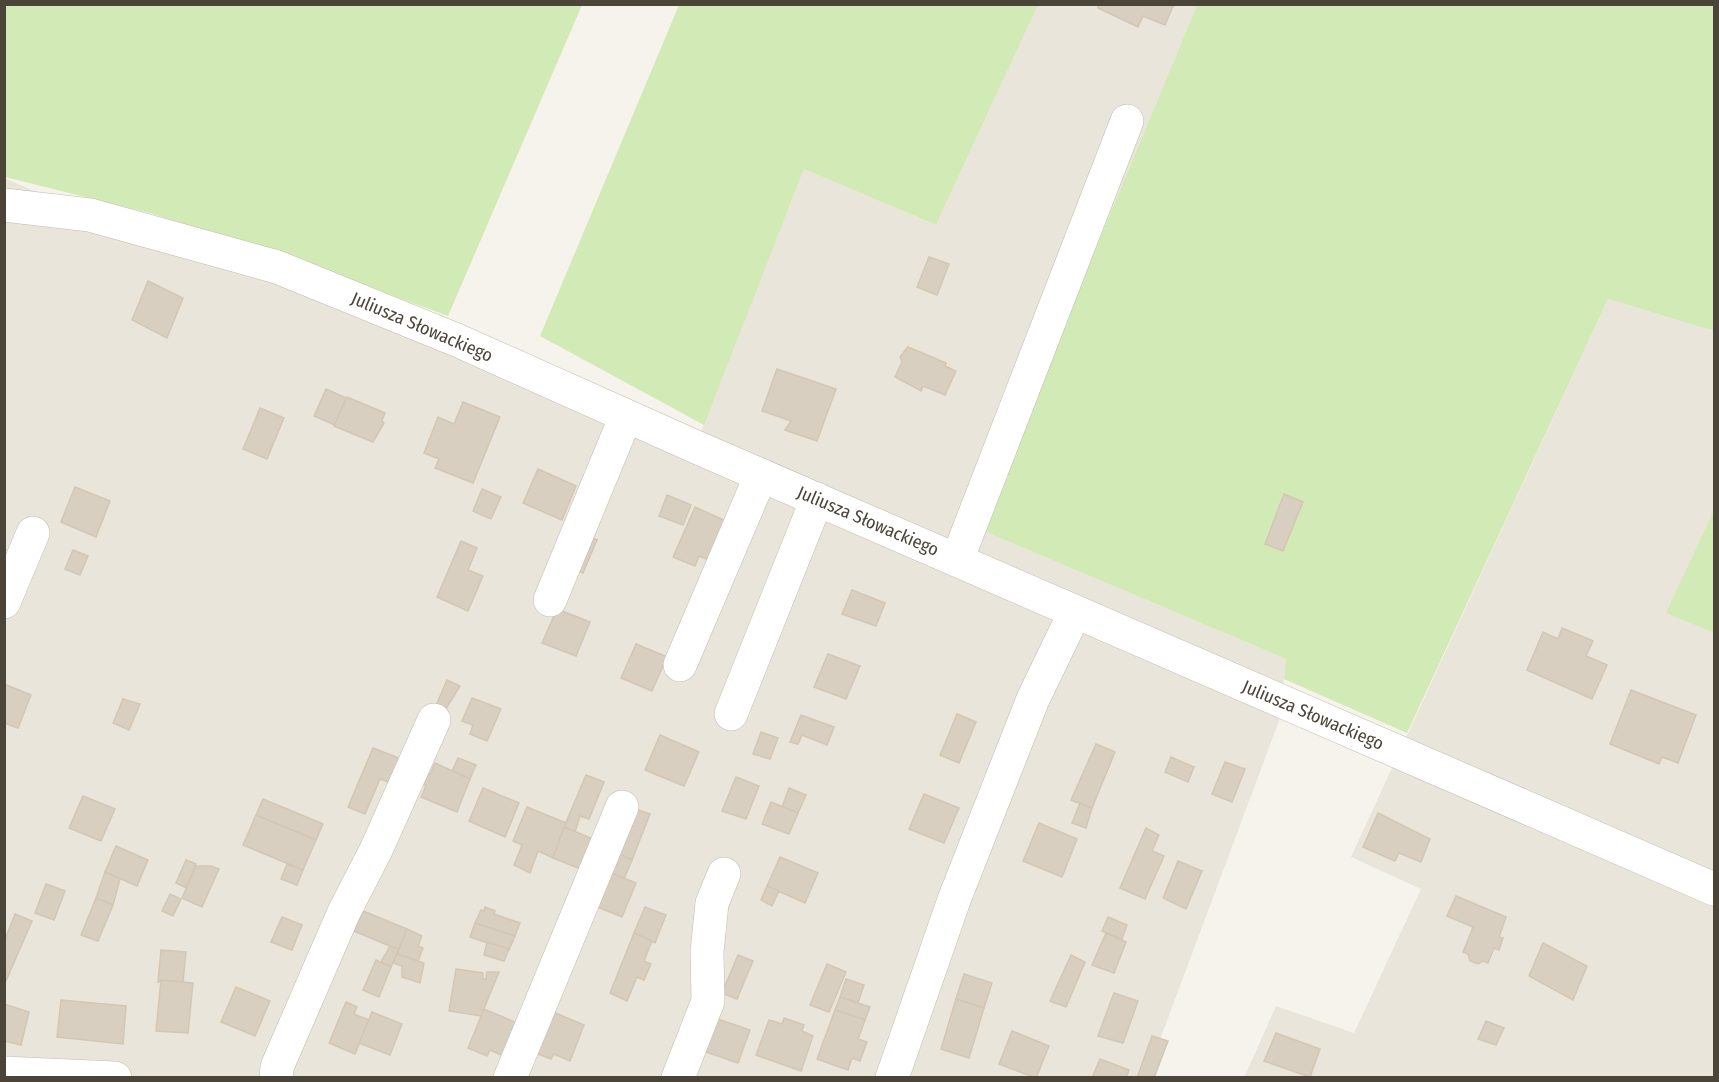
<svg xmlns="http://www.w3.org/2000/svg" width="1719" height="1082" viewBox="0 0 1719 1082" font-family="'Fira Sans Condensed',sans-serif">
  <rect width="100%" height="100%" fill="#f6f3ec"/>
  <g fill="#eae5da">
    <path d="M 1038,5 L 1197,5 L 979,529 L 1286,659 L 1279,721 L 1146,1077 L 5,1077 L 4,178 L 90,215 L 277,267 L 695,447 L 804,169 L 936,225 Z"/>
    <path d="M 1608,299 L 1714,331 L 1714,510 L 1667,613 L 1714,633 L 1714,1077 L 1244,1078 L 1276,1006 L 1354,1033 L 1421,889 L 1351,857 Z"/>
  </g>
  <g fill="#d2eab5">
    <path d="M 5,5 L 582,5 L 448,316 L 295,260 L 153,214 L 5,177 Z"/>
    <path d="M 679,5 L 1038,5 L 936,225 L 804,169 L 704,425 L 540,336 Z"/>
    <path d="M 1197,5 L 1714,5 L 1714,331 L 1608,299 L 1407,733 L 1284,679 L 1286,659 L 979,529 Z"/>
    <path d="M 1714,510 L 1714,633 L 1666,613 Z"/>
  </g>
  <g fill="#d8cfc1" stroke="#d3c7b4" stroke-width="1.5">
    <path d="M 1099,4 L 1174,4 L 1165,25 L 1143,16 L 1138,27 L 1098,8 Z"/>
    <path d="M 929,257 L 949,264 L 937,295 L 917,287 Z"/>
    <path d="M 148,281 L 183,298 L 167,338 L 132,320 Z"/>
    <path d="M 908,347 L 946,363 L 945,366 L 956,371 L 945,395 L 923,386 L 921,391 L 895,377 L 902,362 L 900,357 Z"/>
    <path d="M 777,369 L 836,389 L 817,441 L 785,430 L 791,421 L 762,411 Z"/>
    <path d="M 326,389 L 346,398 L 335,425 L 314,416 Z"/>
    <path d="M 347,397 L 385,413 L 382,421 L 384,423 L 373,442 L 334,426 Z"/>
    <path d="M 463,402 L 500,417 L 473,483 L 435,468 L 439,459 L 424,453 L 438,417 L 454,424 Z"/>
    <path d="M 260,408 L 284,418 L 267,459 L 243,449 Z"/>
    <path d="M 538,469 L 576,486 L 562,520 L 523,503 Z"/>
    <path d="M 75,487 L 110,501 L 96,537 L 61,522 Z"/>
    <path d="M 482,489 L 501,497 L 491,519 L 473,511 Z"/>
    <path d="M 1284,494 L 1303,502 L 1283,551 L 1265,544 Z"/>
    <path d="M 667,495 L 691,505 L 683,525 L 659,516 Z"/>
    <path d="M 695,507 L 728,522 L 711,561 L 699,556 L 695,566 L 673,557 Z"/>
    <path d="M 584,534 L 597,540 L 583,573 L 570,567 Z"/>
    <path d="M 461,541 L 477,548 L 468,570 L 483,576 L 468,611 L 437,597 Z"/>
    <path d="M 73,550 L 88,556 L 80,575 L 65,569 Z"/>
    <path d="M 852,590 L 885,603 L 876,626 L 842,614 Z"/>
    <path d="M 557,609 L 590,622 L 576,656 L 542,643 Z"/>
    <path d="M 1562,628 L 1593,641 L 1586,656 L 1607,665 L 1592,699 L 1527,670 L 1543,632 L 1558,639 Z"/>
    <path d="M 636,644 L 667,657 L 652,691 L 621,678 Z"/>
    <path d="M 828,654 L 860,666 L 846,699 L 814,687 Z"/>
    <path d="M 447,680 L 460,686 L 444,712 L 435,708 Z"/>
    <path d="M 4,684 L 31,695 L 18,728 L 4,723 Z"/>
    <path d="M 1631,690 L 1696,715 L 1678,763 L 1662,757 L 1659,764 L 1610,744 Z"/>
    <path d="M 472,698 L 501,709 L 487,741 L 470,734 L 473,725 L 462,721 Z"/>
    <path d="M 123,699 L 140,704 L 129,730 L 113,723 Z"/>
    <path d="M 957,714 L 976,722 L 959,763 L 940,755 Z"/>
    <path d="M 801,715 L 834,727 L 827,745 L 802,735 L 798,744 L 790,742 Z"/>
    <path d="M 761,732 L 778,738 L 770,759 L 753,754 Z"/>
    <path d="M 660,735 L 699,752 L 684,786 L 645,770 Z"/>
    <path d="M 1096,744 L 1115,752 L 1092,808 L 1071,800 Z"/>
    <path d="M 373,748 L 401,759 L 391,783 L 380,779 L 365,814 L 348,807 Z"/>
    <path d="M 1171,757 L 1194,767 L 1188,782 L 1165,772 Z"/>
    <path d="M 458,758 L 476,765 L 470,779 L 452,771 Z"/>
    <path d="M 1225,762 L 1245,769 L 1232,802 L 1212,794 Z"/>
    <path d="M 435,763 L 470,779 L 457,812 L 421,797 L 426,786 L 418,782 L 423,771 L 430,774 Z"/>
    <path d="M 586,775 L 604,782 L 589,819 L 580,816 L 575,832 L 564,827 Z"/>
    <path d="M 736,777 L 759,786 L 746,819 L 722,811 Z"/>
    <path d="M 483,788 L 519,803 L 505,837 L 469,821 Z"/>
    <path d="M 789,788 L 806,795 L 798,813 L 782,807 Z"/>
    <path d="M 924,794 L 959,808 L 944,843 L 909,829 Z"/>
    <path d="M 83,796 L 115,809 L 101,841 L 69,828 Z"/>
    <path d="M 263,799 L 323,824 L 316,840 L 256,815 Z"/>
    <path d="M 771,802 L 798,813 L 789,834 L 762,824 Z"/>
    <path d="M 1080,803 L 1092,808 L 1086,828 L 1072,823 Z"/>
    <path d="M 527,807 L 566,823 L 553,858 L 538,851 L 530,873 L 514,865 L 522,845 L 513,841 Z"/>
    <path d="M 630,807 L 650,814 L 632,860 L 612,851 Z"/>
    <path d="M 1378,813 L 1430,839 L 1421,862 L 1399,853 L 1395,861 L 1363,847 Z"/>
    <path d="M 256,815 L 316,840 L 303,870 L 243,845 Z"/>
    <path d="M 1039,823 L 1077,839 L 1062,877 L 1023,861 Z"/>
    <path d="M 564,827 L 600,842 L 588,872 L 553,858 Z"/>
    <path d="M 1146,828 L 1159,835 L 1152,851 L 1164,856 L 1145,899 L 1120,888 Z"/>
    <path d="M 116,846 L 148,860 L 137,886 L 105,872 Z"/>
    <path d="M 612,851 L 632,860 L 624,879 L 604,870 Z"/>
    <path d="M 780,857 L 818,873 L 805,903 L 767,886 Z"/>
    <path d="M 186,860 L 196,864 L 186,888 L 176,883 Z"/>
    <path d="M 1178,861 L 1202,871 L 1186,909 L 1163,898 Z"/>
    <path d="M 287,864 L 303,870 L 297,885 L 281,879 Z"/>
    <path d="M 196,866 L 211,866 L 219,869 L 202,907 L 182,898 Z"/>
    <path d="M 604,870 L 636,883 L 622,917 L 590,904 Z"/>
    <path d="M 105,872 L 120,879 L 113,905 L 96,898 Z"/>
    <path d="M 46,884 L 65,891 L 54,920 L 35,913 Z"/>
    <path d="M 767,886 L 779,891 L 772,906 L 761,900 Z"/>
    <path d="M 170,894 L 181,899 L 173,916 L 162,911 Z"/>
    <path d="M 1456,896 L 1506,917 L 1499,937 L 1503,938 L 1499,950 L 1494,948 L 1488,963 L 1483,961 L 1478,964 L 1470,961 L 1468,954 L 1463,952 L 1473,927 L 1447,916 Z"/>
    <path d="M 96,898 L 113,905 L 98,941 L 81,935 Z"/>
    <path d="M 485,907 L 495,911 L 494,914 L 520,923 L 515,936 L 475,923 L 481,910 L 484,911 Z"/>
    <path d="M 645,907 L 666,915 L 655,943 L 634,933 Z"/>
    <path d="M 363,911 L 407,929 L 399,950 L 354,931 Z"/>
    <path d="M 15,914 L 32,921 L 6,981 L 4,942 Z"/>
    <path d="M 282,917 L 302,925 L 292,950 L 271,942 Z"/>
    <path d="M 1108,917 L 1127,925 L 1122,939 L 1102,931 Z"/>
    <path d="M 475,923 L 515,936 L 509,950 L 470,937 Z"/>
    <path d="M 407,929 L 422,936 L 418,946 L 423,948 L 418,961 L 397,954 Z"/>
    <path d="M 634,933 L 652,941 L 644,961 L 651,964 L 644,980 L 637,977 L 627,1001 L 610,993 Z"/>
    <path d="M 1106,933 L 1126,942 L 1114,973 L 1092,965 Z"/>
    <path d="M 487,942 L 509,949 L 504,961 L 484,955 Z"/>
    <path d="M 1543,943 L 1587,966 L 1573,1000 L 1529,976 Z"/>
    <path d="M 390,946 L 399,949 L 391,967 L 381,962 Z"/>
    <path d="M 161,950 L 186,952 L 183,982 L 158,982 Z"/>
    <path d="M 397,954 L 424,963 L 420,983 L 402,977 L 402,966 L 393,963 Z"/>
    <path d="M 738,955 L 753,961 L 737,999 L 722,993 Z"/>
    <path d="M 1071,955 L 1085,962 L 1066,1007 L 1050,1001 Z"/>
    <path d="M 376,960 L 391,967 L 379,997 L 363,990 Z"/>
    <path d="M 827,964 L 846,972 L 829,1012 L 810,1005 Z"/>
    <path d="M 456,969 L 483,973 L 483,979 L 486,979 L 487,972 L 499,972 L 481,1016 L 449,1011 Z"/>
    <path d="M 964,974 L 992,983 L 984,1008 L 956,999 Z"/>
    <path d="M 846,979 L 864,985 L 858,1003 L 840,997 Z"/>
    <path d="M 161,980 L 193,983 L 188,1033 L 156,1031 Z"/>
    <path d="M 236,987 L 270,1001 L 255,1036 L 221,1022 Z"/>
    <path d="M 1114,993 L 1138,1001 L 1123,1043 L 1098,1036 Z"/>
    <path d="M 840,997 L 870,1007 L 865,1020 L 835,1010 Z"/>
    <path d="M 956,999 L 984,1008 L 969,1058 L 941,1049 Z"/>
    <path d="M 61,1000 L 126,1006 L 123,1044 L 57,1037 Z"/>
    <path d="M 346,1002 L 357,1007 L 354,1014 L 369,1020 L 355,1054 L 329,1043 Z"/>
    <path d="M 4,1004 L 29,1012 L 21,1045 L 4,1041 Z"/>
    <path d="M 484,1009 L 522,1025 L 508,1058 L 490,1050 L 487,1056 L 468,1048 Z"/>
    <path d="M 546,1009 L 584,1025 L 570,1061 L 554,1054 L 551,1059 L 528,1050 Z"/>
    <path d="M 835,1010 L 865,1020 L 858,1039 L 867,1042 L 860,1061 L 852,1058 L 848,1070 L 817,1059 Z"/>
    <path d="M 372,1012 L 402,1024 L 390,1055 L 359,1043 Z"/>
    <path d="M 712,1017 L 750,1030 L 738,1063 L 700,1050 Z"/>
    <path d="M 784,1018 L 804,1025 L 802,1031 L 813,1036 L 801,1071 L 756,1055 L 769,1020 L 782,1024 Z"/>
    <path d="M 1486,1021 L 1504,1028 L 1496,1045 L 1478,1039 Z"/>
    <path d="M 1012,1031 L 1049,1046 L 1036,1078 L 999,1064 Z"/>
    <path d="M 1276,1033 L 1320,1049 L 1310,1077 L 1264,1061 Z"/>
    <path d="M 1152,1036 L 1168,1041 L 1154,1078 L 1137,1078 Z"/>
    <path d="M 1100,1059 L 1129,1070 L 1126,1078 L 1092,1078 Z"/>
  </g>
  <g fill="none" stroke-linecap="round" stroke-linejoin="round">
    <defs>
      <g id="minor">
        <path d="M 4,205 L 90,215 L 277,267 L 459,341 L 696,447 L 1714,889"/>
        <path d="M 957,560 L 1127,121"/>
        <path d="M 550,600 L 626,416"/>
        <path d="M 4,602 L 33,533"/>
        <path d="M 680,665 L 761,475"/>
        <path d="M 731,714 L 817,499"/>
        <path d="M 4,1073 L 115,1078"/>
        <path d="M 276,1078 L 277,1067 L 344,912 L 376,850 L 434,720"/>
        <path d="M 510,1078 L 622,807"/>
        <path d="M 678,1078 L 708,1001 L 707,952 L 712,903 L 724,874"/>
        <path d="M 892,1078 L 954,900 L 1033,699 L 1075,612"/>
      </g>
    </defs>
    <use href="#minor" stroke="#c2bbae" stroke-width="34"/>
    <use href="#minor" stroke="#fff" stroke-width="33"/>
  </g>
  <g text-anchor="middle" stroke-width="6" stroke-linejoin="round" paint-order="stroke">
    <g font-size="18" fill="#4b4439" stroke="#fff">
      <text transform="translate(422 327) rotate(23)" y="6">Juliusza Słowackiego</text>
      <text transform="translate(868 521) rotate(23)" y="6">Juliusza Słowackiego</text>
      <text transform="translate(1313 715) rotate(23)" y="6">Juliusza Słowackiego</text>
    </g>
  </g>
  <rect width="1719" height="1082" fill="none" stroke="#4b4439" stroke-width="12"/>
</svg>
